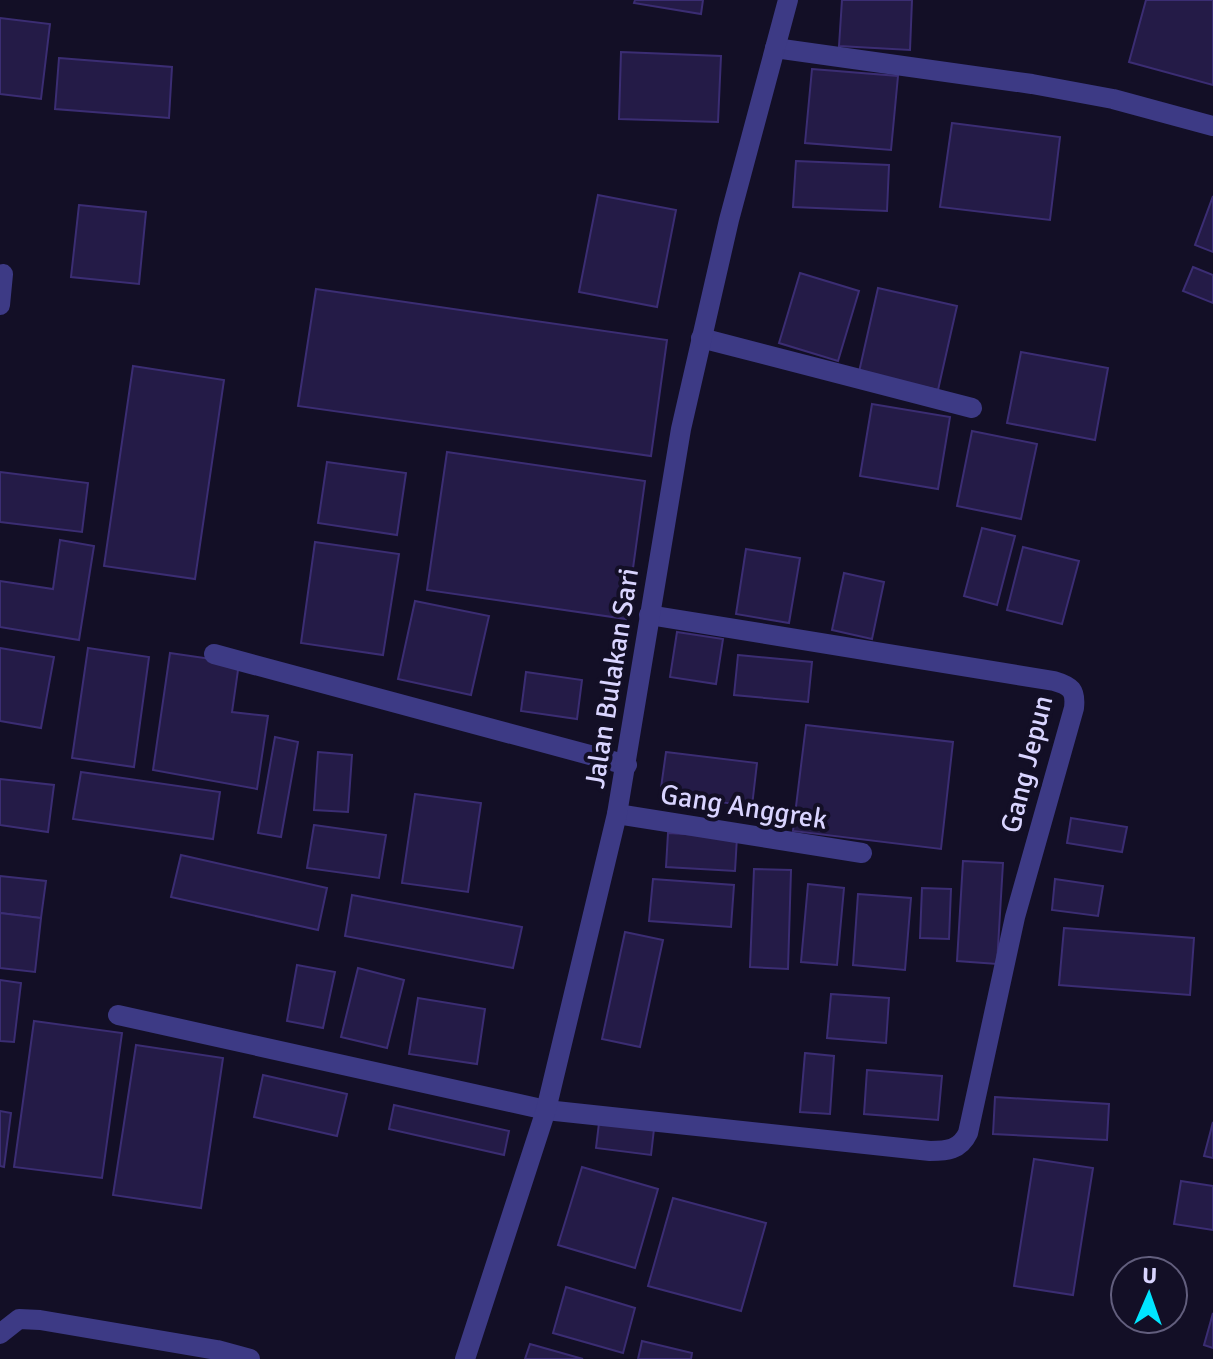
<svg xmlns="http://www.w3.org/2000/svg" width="1213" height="1359" viewBox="0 0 1213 1359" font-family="Signika,sans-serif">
  <rect width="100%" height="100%" fill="#130f26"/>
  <g fill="#241b47" stroke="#3b2d73" stroke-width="2">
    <path d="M 635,0 L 703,0 L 701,14 L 634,3 Z"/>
    <path d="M 842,0 L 912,0 L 910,50 L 839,46 Z"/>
    <path d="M 1146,0 L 1213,0 L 1213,85 L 1129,62 Z"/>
    <path d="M 0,18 L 50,24 L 41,99 L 0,94 Z"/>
    <path d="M 621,52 L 721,56 L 718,122 L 619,119 Z"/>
    <path d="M 59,58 L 172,67 L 169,118 L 55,109 Z"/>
    <path d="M 812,69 L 898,76 L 891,150 L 805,143 Z"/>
    <path d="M 952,123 L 1060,137 L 1050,220 L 940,207 Z"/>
    <path d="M 796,161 L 889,165 L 887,211 L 793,207 Z"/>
    <path d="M 598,195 L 676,210 L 657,307 L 579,292 Z"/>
    <path d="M 1213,196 L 1213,252 L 1195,245 Z"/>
    <path d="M 79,205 L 146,212 L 139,284 L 71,277 Z"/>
    <path d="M 1193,267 L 1213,275 L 1213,303 L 1183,291 Z"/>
    <path d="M 800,273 L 859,291 L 838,361 L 779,343 Z"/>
    <path d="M 878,288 L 957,306 L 938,390 L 859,372 Z"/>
    <path d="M 316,289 L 667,340 L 651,456 L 298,406 Z"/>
    <path d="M 1021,352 L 1108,368 L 1095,440 L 1007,423 Z"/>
    <path d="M 133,366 L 224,380 L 195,579 L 104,566 Z"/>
    <path d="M 872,404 L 950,417 L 938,489 L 860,476 Z"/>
    <path d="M 972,431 L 1037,444 L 1021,519 L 957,506 Z"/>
    <path d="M 447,452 L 645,481 L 626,619 L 427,590 Z"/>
    <path d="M 327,462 L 406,473 L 397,535 L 318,523 Z"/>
    <path d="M 0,472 L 88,483 L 82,532 L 0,522 Z"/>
    <path d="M 982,528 L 1015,536 L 997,605 L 964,596 Z"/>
    <path d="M 60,540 L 94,546 L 79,640 L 0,627 L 0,581 L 53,589 Z"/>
    <path d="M 315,542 L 399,554 L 383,655 L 301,643 Z"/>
    <path d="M 1023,547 L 1079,561 L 1062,624 L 1007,610 Z"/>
    <path d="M 746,549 L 800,558 L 789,623 L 736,614 Z"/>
    <path d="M 844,573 L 884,582 L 872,639 L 832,630 Z"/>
    <path d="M 415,601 L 489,616 L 471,695 L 398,679 Z"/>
    <path d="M 677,632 L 723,639 L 716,684 L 670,677 Z"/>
    <path d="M 0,648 L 54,657 L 41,728 L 0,721 Z"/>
    <path d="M 88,648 L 149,657 L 134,767 L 72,758 Z"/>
    <path d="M 170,653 L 239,663 L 232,712 L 268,716 L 257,789 L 153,770 Z"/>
    <path d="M 738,655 L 812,662 L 808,702 L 734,695 Z"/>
    <path d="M 526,672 L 582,680 L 577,719 L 521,711 Z"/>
    <path d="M 806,725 L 953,742 L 941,849 L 793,831 Z"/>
    <path d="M 275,737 L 298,742 L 281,837 L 258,833 Z"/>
    <path d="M 318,752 L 352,755 L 348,812 L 314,810 Z"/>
    <path d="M 666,752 L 757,763 L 752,806 L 660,795 Z"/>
    <path d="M 81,772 L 220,792 L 213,839 L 73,819 Z"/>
    <path d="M 0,779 L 54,785 L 48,832 L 0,825 Z"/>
    <path d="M 415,794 L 481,803 L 468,892 L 402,883 Z"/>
    <path d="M 1071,818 L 1127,827 L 1122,852 L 1067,843 Z"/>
    <path d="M 314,825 L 386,835 L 379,878 L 307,868 Z"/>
    <path d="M 668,833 L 737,837 L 735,871 L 666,867 Z"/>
    <path d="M 181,855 L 327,888 L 318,930 L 171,897 Z"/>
    <path d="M 963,861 L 1003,863 L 997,964 L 957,961 Z"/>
    <path d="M 754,869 L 791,870 L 788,969 L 750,967 Z"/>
    <path d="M 0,876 L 46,881 L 41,918 L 0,913 Z"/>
    <path d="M 653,879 L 734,885 L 731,927 L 649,921 Z"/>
    <path d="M 1055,879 L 1103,886 L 1098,916 L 1052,910 Z"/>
    <path d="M 808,884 L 844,888 L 837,965 L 801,962 Z"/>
    <path d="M 922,888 L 951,889 L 949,939 L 920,938 Z"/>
    <path d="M 858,894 L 911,898 L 905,970 L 853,965 Z"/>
    <path d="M 352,895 L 522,927 L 513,968 L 345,936 Z"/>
    <path d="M 0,913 L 41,918 L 35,972 L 0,968 Z"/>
    <path d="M 1064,928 L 1194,938 L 1190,995 L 1059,985 Z"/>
    <path d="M 625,932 L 663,940 L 640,1047 L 602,1039 Z"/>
    <path d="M 297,965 L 335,972 L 323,1028 L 287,1021 Z"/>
    <path d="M 358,968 L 404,980 L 387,1048 L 341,1037 Z"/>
    <path d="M 0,980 L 21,983 L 14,1042 L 0,1041 Z"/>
    <path d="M 831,994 L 889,998 L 886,1043 L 827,1038 Z"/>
    <path d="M 418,998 L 485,1009 L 477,1064 L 409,1054 Z"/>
    <path d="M 34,1021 L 122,1033 L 102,1178 L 14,1167 Z"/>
    <path d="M 136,1045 L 223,1058 L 201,1208 L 113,1195 Z"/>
    <path d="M 805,1053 L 834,1056 L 830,1114 L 800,1112 Z"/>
    <path d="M 867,1070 L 942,1076 L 938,1120 L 864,1114 Z"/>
    <path d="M 263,1075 L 347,1094 L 337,1136 L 254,1117 Z"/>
    <path d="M 995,1097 L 1109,1104 L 1107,1140 L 993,1134 Z"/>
    <path d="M 394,1105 L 509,1131 L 504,1155 L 389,1129 Z"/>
    <path d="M 0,1111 L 11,1113 L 4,1167 L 0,1166 Z"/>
    <path d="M 1213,1122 L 1213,1158 L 1204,1156 Z"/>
    <path d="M 599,1123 L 654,1129 L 651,1155 L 596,1148 Z"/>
    <path d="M 1034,1159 L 1093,1168 L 1073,1295 L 1014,1286 Z"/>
    <path d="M 582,1167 L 658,1189 L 635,1268 L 558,1245 Z"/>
    <path d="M 1181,1181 L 1213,1186 L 1213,1230 L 1174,1224 Z"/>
    <path d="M 673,1198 L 766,1223 L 741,1311 L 648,1286 Z"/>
    <path d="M 566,1287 L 635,1308 L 623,1353 L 553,1333 Z"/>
    <path d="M 1213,1313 L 1213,1348 L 1204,1345 Z"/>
    <path d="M 642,1341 L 692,1353 L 691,1359 L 638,1359 Z"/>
    <path d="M 530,1344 L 583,1359 L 525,1359 Z"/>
  </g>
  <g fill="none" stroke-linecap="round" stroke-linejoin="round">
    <g stroke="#3d3a85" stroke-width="20">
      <path d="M 775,48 L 1032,84 L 1113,99 L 1213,126"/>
      <path d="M 0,305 L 3,274"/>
      <path d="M 701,338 L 972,408"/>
      <path d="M 214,654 L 627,765"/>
      <path d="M 617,814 L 862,853"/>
      <path d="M 118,1015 L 546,1110 L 930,1151 C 947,1151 960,1150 968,1133 L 1015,917 L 1074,708 C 1076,690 1071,686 1054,681 L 649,615"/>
      <path d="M 0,1334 L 19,1319 L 40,1320 L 217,1350 L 250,1359"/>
      <path d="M 465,1359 L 546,1110 L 617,814 L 681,429 L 729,220 L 788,0"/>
    </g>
  </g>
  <g text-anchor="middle" stroke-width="8" stroke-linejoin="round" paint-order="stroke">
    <g font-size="28" fill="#d9d4ff" stroke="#130f26">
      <text transform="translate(611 678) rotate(-81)" y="10">Jalan Bulakan Sari</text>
      <text transform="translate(1026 764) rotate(-76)" y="10">Gang Jepun</text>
      <text transform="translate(744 806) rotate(9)" y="10">Gang Anggrek</text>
    </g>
  </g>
  <g transform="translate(1149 1295) rotate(2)"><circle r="38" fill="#130f26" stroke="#625e7d" stroke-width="2"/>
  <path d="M0-6L14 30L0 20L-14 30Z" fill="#00e5ff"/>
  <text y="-12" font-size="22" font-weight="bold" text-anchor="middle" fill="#d9d4ff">U</text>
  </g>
</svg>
